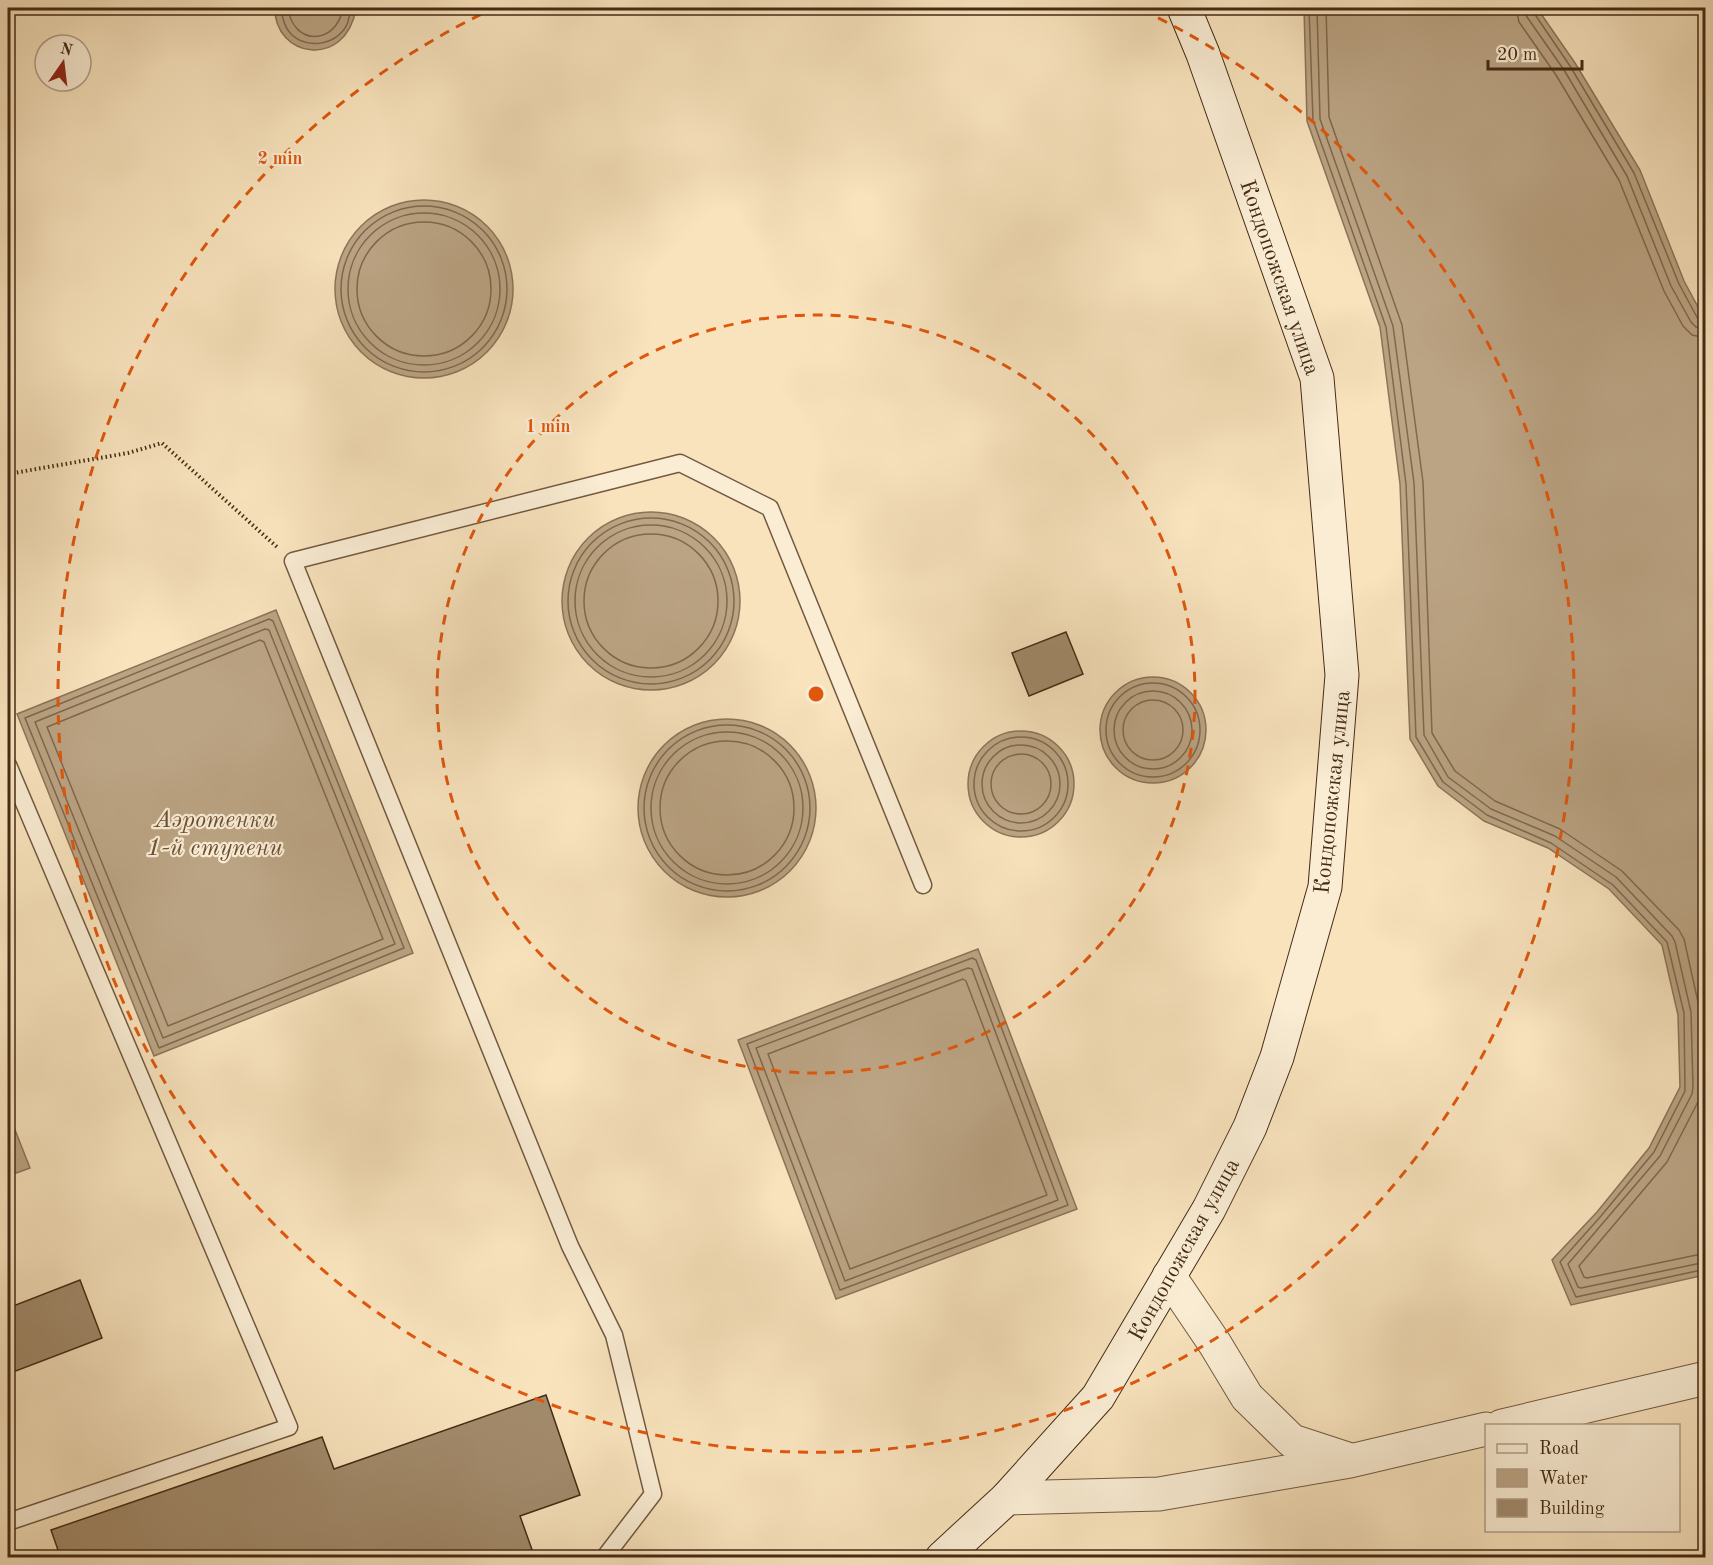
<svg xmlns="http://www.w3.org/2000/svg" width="1713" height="1565" viewBox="0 0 1713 1565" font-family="'Old Standard TT',serif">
  <rect width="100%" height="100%" fill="#f8e3bd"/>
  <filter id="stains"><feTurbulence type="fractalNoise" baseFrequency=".00333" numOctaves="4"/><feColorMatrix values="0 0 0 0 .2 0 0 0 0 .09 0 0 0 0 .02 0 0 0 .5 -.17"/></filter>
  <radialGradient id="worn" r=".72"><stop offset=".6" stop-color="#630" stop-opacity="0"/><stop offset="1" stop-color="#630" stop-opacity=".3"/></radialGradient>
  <g fill="#bba484" stroke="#8c7458" stroke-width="1.5">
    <path d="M 275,8 L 356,8 L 356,9 C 345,70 274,57 275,8 Z"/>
    <path d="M 1304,8 L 1537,8 L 1575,63 L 1640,170 L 1684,281 L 1705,320 L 1705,1275 L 1571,1305 L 1552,1260 L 1597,1212 L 1649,1148 L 1680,1087 L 1678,1015 L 1662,945 L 1609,889 L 1548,848 L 1484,821 L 1438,786 L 1410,739 L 1400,484 L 1380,327 L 1307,121 Z"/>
    <circle cx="424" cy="289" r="89"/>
    <circle cx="651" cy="601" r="89"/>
    <path d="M 276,610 L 413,953 L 154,1056 L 17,714 Z"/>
    <circle cx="1153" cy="730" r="53"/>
    <circle cx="727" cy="808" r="89"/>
    <circle cx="1021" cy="784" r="53"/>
    <path d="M 978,949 L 1077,1209 L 836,1299 L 738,1040 Z"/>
    <path d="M 8,1112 L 30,1168 L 8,1176 Z"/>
  </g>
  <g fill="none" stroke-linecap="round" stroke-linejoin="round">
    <g stroke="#80684c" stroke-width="1.5">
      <path d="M 281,8 C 282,17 284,27 291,34 C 308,51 340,44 348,22 C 349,18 350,12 350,8"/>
      <path d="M 288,8 C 293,46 336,46 343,8"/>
      <path d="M 1309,8 L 1313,120 L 1386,327 L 1406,484 L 1416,737 L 1443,782 L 1487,815 L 1551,843 L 1613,885 L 1667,942 L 1684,1013 L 1685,1091 L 1654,1152 L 1601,1216 L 1560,1262 L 1576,1297 L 1706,1269"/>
      <path d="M 1317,8 L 1320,119 L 1393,326 L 1414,483 L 1424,735 L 1448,777 L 1491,809 L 1555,836 L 1616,877 L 1672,936 L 1675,942 L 1691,1012 L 1693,1087 L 1692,1094 L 1660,1156 L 1568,1264 L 1578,1287 L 1581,1288 L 1706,1262"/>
      <path d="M 1326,8 L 1329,117 L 1402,325 L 1423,482 L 1432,733 L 1455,771 L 1495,801 L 1560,829 L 1622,871 L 1679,930 L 1684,939 L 1700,1011 L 1702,1088 L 1700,1098 L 1667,1162 L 1579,1266 L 1584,1277 L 1587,1278 L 1706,1253"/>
      <path d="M 1516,8 L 1519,22 L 1556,75 L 1619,180 L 1664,291 L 1683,326 L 1692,335 L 1706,338"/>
      <path d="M 1525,8 L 1527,17 L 1564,70 L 1627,176 L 1671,286 L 1691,322 L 1696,327 L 1706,329"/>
      <path d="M 1533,8 L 1534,13 L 1570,66 L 1634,173 L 1679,284 L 1698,319 L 1706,322"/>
      <circle cx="424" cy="289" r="83"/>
      <circle cx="424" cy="289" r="76"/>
      <circle cx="424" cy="289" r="67"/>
      <circle cx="651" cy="601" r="83"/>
      <circle cx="651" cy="601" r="76"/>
      <circle cx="651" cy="601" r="67"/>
      <path d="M 269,619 L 273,621 L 404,948 L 159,1048 L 25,718 Z"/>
      <path d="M 265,629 L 269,630 L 395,944 L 163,1038 L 35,722 Z"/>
      <path d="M 260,640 L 264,642 L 383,939 L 168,1026 L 47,727 Z"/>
      <circle cx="1153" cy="730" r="47"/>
      <circle cx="1153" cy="730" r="39"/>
      <circle cx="1153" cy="730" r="30"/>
      <circle cx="727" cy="808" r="83"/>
      <circle cx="727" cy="808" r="76"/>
      <circle cx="1021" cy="784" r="47"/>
      <circle cx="727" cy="808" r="67"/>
      <circle cx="1021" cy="784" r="39"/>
      <circle cx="1021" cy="784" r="30"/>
      <path d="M 972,958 L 976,960 L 1068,1205 L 840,1290 L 747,1044 Z"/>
      <path d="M 968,968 L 972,969 L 1058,1200 L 845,1281 L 756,1048 Z"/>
      <path d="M 963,979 L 966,981 L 1047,1195 L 850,1269 L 768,1054 Z"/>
    </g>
  </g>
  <g fill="#a28b6c" stroke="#452b15" stroke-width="1.5">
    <path d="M 1066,632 L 1083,674 L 1029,696 L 1012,653 Z"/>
    <path d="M 80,1280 L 102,1338 L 8,1374 L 8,1308 Z"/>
    <path d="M 546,1395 L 580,1495 L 520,1516 L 535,1558 L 428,1558 L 427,1554 L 416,1558 L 36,1558 L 58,1550 L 51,1530 L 322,1437 L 334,1469 Z"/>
  </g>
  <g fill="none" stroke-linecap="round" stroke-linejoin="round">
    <defs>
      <g id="lane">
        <path d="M 8,765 L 289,1427 L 8,1522"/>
        <path d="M 604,1558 L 653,1494 L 614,1335 L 570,1246 L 293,561 L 680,463 L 770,508 L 923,885"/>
      </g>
      <g id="street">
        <path d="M 1169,1276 L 1215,1344 L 1247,1397 L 1292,1441 L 1347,1459"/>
        <path d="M 1502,1426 L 1706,1378"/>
        <path d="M 1007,1498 L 1159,1494 L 1350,1461 L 1486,1429"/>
      </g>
      <path id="secondary" d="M 942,1558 L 1007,1498 L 1098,1397 L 1209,1209 L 1250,1127 L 1277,1057 L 1325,887 L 1342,675 L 1317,378 L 1203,54 L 1184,8"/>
    </defs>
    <use href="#lane" stroke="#72593f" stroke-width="19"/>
    <use href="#street" stroke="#72593f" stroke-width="35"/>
    <use href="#secondary" stroke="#452b15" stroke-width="35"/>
    <path stroke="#452b15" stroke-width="4" stroke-dasharray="1.5 3" stroke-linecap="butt" d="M 8,474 L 128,453 L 162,443 L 277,547"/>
    <use href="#lane" stroke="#faedd4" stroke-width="16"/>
    <use href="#street" stroke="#faedd4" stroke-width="33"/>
    <use href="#secondary" stroke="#faedd4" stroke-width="33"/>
  </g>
  <g fill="none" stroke="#e0570c" stroke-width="3" stroke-dasharray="10 8">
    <circle cx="816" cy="694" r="379"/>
    <path d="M1142 10A758 758 0 1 1 490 10"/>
  </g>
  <g text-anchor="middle" stroke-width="4.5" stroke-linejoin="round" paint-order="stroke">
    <g font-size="22" fill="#452b15" stroke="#faedd4">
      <text transform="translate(1281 277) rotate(71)" y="8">Кондопожская улица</text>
      <text transform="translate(1331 792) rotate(-84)" y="8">Кондопожская улица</text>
      <text transform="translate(1183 1249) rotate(-61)" y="8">Кондопожская улица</text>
    </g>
    <g font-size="24" font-style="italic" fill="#684f36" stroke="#faedd4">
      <text x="215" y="827">Аэротенки<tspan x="215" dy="28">1-й ступени</tspan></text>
    </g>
  </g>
  <circle cx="816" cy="694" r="9" fill="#e0570c" stroke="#faedd4" stroke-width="3"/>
  <g font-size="18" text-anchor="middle" font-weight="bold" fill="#e0570c" stroke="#faedd4" stroke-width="4.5" stroke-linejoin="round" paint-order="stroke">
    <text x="280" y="164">2 min</text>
    <text x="548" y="432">1 min</text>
  </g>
  <rect width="1713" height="1565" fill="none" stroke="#f8e3bd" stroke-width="30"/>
  <rect x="9" y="9" width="1695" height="1547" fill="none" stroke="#452b15" stroke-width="3"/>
  <rect x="15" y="15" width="1683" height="1535" fill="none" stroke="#452b15" stroke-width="1.5"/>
  <rect x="1485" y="1424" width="195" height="108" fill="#faedd4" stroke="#b29f88" stroke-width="1.5"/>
  <rect x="1497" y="1444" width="30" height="9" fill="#faedd4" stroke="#b29f88" stroke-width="1.5"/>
  <text x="1539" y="1454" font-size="18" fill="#452b15">Road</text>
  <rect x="1497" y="1469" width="30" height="18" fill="#bba484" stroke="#b29f88" stroke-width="1.5"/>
  <text x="1539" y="1484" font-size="18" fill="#452b15">Water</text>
  <rect x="1497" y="1499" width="30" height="18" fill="#a28b6c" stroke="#b29f88" stroke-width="1.5"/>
  <text x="1539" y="1514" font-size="18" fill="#452b15">Building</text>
  <g transform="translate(63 63) rotate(14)"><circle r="28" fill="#faedd4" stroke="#b29f88" stroke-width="1.5"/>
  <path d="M0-4.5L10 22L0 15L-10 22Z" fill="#8f2418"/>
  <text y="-9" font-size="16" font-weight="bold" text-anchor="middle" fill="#452b15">N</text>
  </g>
  <path d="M1488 60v9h94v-9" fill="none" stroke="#452b15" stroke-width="3"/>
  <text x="1497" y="60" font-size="18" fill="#452b15" stroke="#faedd4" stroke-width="4.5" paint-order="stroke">20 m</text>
  <rect width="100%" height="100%" filter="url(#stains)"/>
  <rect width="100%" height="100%" fill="url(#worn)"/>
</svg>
